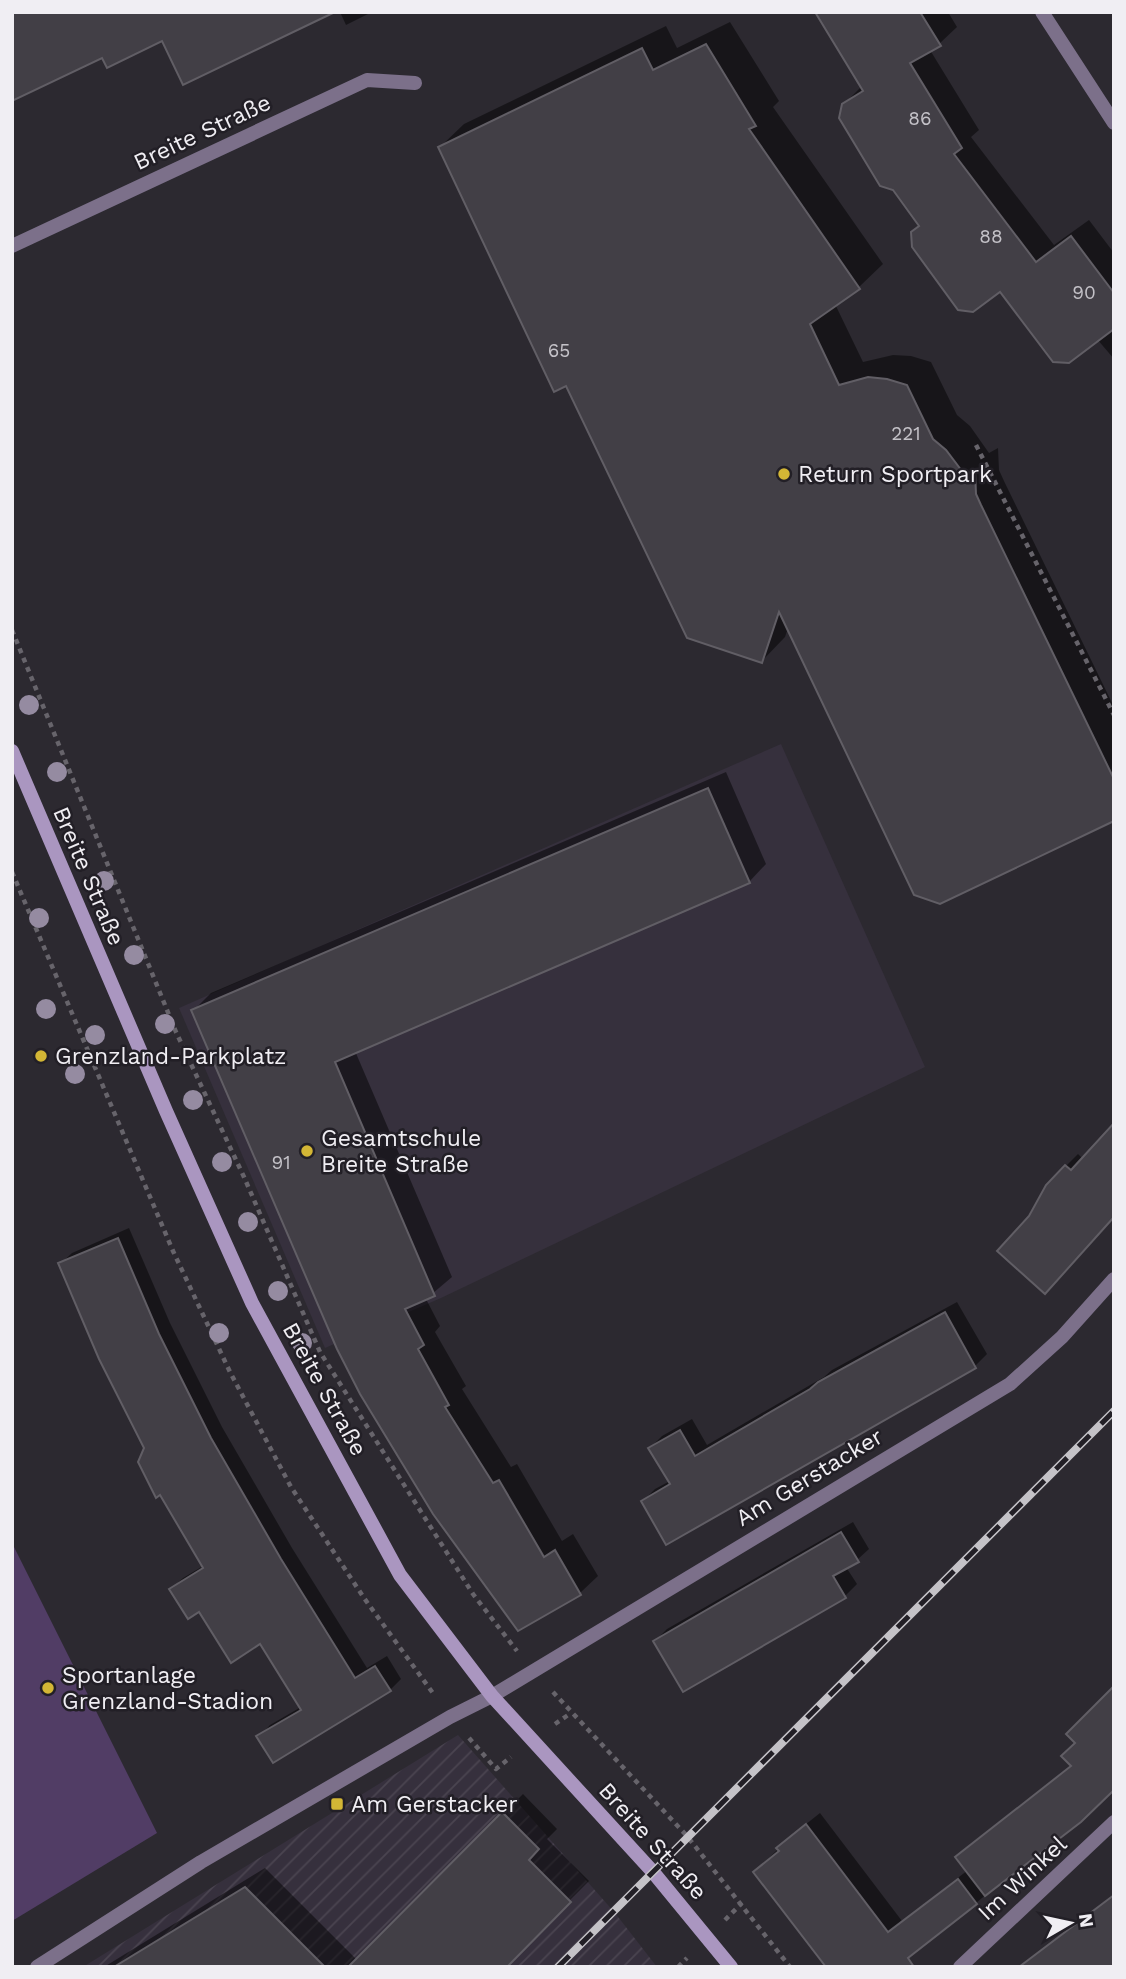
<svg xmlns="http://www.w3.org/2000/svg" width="1126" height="1979" viewBox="0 0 1126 1979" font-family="'Work Sans',sans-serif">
  <defs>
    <pattern id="industrial-furrows" width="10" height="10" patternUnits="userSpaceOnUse" patternTransform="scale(1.75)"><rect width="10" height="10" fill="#36303d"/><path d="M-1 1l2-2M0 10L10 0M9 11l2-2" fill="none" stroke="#4a4450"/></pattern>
  </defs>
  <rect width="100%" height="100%" fill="#2c2930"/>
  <path fill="#36303d" d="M 781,744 L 925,1067 L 441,1298 L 325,1348 L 179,1008 Z"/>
  <path fill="url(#industrial-furrows)" d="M 458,1735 L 615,1913 L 657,1967 L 83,1967 Z"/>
  <path fill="#513d65" d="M 12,1543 L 157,1833 L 12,1921 Z"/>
  <g fill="#0007">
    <path d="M 340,12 L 372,12 L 346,25 Z"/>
    <path d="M 820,12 L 948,12 L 957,27 L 939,44 L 930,50 L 979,130 L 971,137 L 1054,245 L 1089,220 L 1114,253 L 1114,359 L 1097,339 L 1000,289 L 920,225 L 843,105 L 862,86 Z"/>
    <path d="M 730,22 L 779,101 L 773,107 L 883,264 L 859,287 L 835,304 L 863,362 L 893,355 L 911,356 L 931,362 L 957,415 L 970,426 L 989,453 L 998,448 L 999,470 L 1004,481 L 1114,707 L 1114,817 L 788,628 L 785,637 L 762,661 L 567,384 L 440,147 L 464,124 L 666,26 L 677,48 Z"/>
    <path d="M 726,772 L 766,864 L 749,882 L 355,1051 L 452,1277 L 426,1299 L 440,1326 L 435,1332 L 466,1386 L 462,1389 L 511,1467 L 517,1464 L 562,1541 L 573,1534 L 598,1576 L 580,1593 L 518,1628 L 194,1010 L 211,993 Z"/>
    <path d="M 1078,1154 L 1083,1159 L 1030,1217 L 1066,1166 Z"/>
    <path d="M 129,1228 L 170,1323 L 222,1427 L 292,1548 L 367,1668 L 387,1656 L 401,1679 L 390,1690 L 259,1737 L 270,1725 L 301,1707 L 261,1642 L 200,1610 L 171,1589 L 183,1578 L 203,1566 L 60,1264 L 72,1253 Z"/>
    <path d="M 957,1302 L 987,1354 L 975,1366 L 667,1543 L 643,1501 L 655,1489 L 670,1481 L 650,1448 L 662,1436 L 692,1419 L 707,1445 L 824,1377 L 832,1370 Z"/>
    <path d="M 853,1522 L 869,1549 L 857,1560 L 846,1567 L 857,1584 L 845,1596 L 655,1641 L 667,1629 Z"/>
    <path d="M 1078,1742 L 1114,1787 L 976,1903 L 894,1967 L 755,1872 L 791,1836 L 820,1813 L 902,1921 L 968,1870 L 958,1857 L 968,1846 L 1072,1765 Z"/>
    <path d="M 523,1794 L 557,1829 L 547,1839 L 589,1881 L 503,1967 L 104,1967 L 265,1868 L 357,1960 Z"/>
    <path d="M 1114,1894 L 1114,1967 L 1058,1939 Z"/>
  </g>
  <g fill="#423f46" stroke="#615e65" stroke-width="2">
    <path d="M 12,12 L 335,12 L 183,85 L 162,41 L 107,68 L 102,58 L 12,101 Z"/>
    <path d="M 815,12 L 920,12 L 941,46 L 910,63 L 962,148 L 954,154 L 1036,262 L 1071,236 L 1114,293 L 1114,329 L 1069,363 L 1053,362 L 1000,292 L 973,312 L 958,310 L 912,247 L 911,232 L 919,226 L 893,190 L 880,186 L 839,118 L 842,104 L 863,91 Z"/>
    <path d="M 706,44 L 756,126 L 749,129 L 860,289 L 810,324 L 839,385 L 868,377 L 887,379 L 907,385 L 933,439 L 946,450 L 965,475 L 975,470 L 976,494 L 981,505 L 1114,779 L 1114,821 L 940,904 L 914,895 L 779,612 L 762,663 L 687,638 L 566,386 L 554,392 L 438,147 L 642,48 L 653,70 Z"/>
    <path d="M 708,788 L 750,883 L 335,1062 L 435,1296 L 405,1309 L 424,1345 L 418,1349 L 449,1405 L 445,1407 L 493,1483 L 499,1480 L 544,1557 L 555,1550 L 581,1595 L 518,1631 L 433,1514 L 360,1394 L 337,1349 L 191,1010 Z"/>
    <path d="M 1114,1123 L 1114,1217 L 1045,1294 L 997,1251 L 1029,1216 L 1046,1185 L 1065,1165 L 1071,1170 Z"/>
    <path d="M 118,1238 L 159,1334 L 211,1438 L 281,1559 L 355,1678 L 375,1666 L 391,1691 L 273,1763 L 256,1736 L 301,1710 L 260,1644 L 231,1663 L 199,1612 L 188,1619 L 169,1589 L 203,1568 L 160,1495 L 156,1498 L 138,1462 L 144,1448 L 99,1359 L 58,1263 Z"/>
    <path d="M 945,1312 L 976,1368 L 666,1545 L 641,1501 L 670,1484 L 648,1448 L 680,1430 L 695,1456 L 810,1389 L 818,1382 Z"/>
    <path d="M 841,1532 L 859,1562 L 833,1576 L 846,1598 L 683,1692 L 653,1641 Z"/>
    <path d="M 1114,1686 L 1114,1790 L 1081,1822 L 985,1896 L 955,1857 L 1071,1766 L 1061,1756 L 1075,1743 L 1066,1734 Z"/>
    <path d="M 502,1812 L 539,1849 L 529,1860 L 571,1902 L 507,1967 L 348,1967 Z"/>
    <path d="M 806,1824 L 888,1932 L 958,1879 L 977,1904 L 908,1958 L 914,1967 L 826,1967 L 753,1872 L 779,1851 L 776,1848 Z"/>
    <path d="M 245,1887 L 325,1967 L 114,1967 Z"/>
    <path d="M 1114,1895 L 1114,1967 L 1019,1967 Z"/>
  </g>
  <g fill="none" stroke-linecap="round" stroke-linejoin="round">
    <g stroke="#67646b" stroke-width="4.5" stroke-dasharray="5 5" stroke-linecap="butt">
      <path d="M 976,445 L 1114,715"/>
      <path d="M 12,630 L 176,1032 L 244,1177 L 320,1352 L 473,1594 L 517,1651"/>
      <path d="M 12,872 L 173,1251 L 230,1372 L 291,1487 L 364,1598 L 435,1696"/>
      <path d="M 553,1692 L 687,1836 L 790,1967"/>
      <path d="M 555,1724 L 571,1713"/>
      <path d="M 469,1738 L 496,1769 L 511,1757"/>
      <path d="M 725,1920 L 742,1903"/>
      <path d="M 678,1967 L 687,1958"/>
    </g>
    <path stroke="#7c708a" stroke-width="14" d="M 12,246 L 367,80 L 415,83"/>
    <g stroke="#7c708a" stroke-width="14">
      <path d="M 1042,12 L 1114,123"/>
      <path d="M 37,1967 L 201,1862 L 450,1717 L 492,1696 L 1010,1384 L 1062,1337 L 1114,1279"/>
      <path d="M 960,1967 L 1114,1822"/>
    </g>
    <path stroke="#aa96c0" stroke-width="14" d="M 12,751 L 166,1111 L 252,1303 L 400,1575 L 492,1696 L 653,1872 L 731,1967"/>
    <defs>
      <path id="rail" d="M 558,1967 L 1114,1411"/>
    </defs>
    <use href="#rail" stroke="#c4c2c7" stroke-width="8"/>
    <use href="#rail" stroke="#221f26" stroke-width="5" stroke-dasharray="16" stroke-linecap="butt"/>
  </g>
  <g fill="#958ba1">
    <circle cx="29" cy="705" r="10"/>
    <circle cx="57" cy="772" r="10"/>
    <circle cx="104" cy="881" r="10"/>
    <circle cx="39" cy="918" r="10"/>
    <circle cx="134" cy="955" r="10"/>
    <circle cx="46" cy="1009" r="10"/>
    <circle cx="165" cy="1024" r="10"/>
    <circle cx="95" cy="1035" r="10"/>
    <circle cx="75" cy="1074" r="10"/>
    <circle cx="193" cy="1100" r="10"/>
    <circle cx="222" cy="1162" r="10"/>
    <circle cx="248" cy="1222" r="10"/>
    <circle cx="278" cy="1291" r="10"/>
    <circle cx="219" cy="1333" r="10"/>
    <circle cx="302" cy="1343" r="10"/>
  </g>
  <g fill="#d3b635" stroke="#221f26" stroke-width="2.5">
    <circle cx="784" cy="474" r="7"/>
    <circle cx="41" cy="1056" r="7"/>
    <circle cx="307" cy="1151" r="7"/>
    <circle cx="48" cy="1688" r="7"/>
    <rect x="330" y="1797" width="14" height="14" rx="3.5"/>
  </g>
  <g text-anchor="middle" stroke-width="5" stroke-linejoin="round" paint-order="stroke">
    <g font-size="19" fill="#c4c2c8">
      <text x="920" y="125">86</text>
      <text x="991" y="243">88</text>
      <text x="1084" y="299">90</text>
      <text x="559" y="357">65</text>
      <text x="906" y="440">221</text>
      <text x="281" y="1169">91</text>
    </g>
    <g font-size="23" fill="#f0eef3" stroke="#221f26">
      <text transform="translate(202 132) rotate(-25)" y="8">Breite Straße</text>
      <text transform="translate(89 876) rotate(67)" y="8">Breite Straße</text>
      <text transform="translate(325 1389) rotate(61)" y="8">Breite Straße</text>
      <text transform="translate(809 1477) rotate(-31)" y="8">Am Gerstacker</text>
      <text transform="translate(653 1841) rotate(48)" y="8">Breite Straße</text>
      <text transform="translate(1022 1878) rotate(-43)" y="8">Im Winkel</text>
    </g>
    <g font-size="23" fill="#f0eef3" stroke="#221f26" text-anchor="start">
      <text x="798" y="482">Return Sportpark</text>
      <text x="55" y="1064">Grenzland-Parkplatz</text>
      <text x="321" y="1146">Gesamtschule<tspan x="321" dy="26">Breite Straße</tspan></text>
      <text x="62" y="1683">Sportanlage<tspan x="62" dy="26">Grenzland-Stadion</tspan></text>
      <text x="351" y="1812">Am Gerstacker</text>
    </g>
  </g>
  <rect width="1126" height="1979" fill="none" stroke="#f0eef3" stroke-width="28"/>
  <g transform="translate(1070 1923) rotate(81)" stroke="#221f26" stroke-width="5" paint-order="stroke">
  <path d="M0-5L12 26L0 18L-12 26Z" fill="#f0eef3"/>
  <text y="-10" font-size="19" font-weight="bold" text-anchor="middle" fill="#f0eef3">N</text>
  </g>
</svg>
